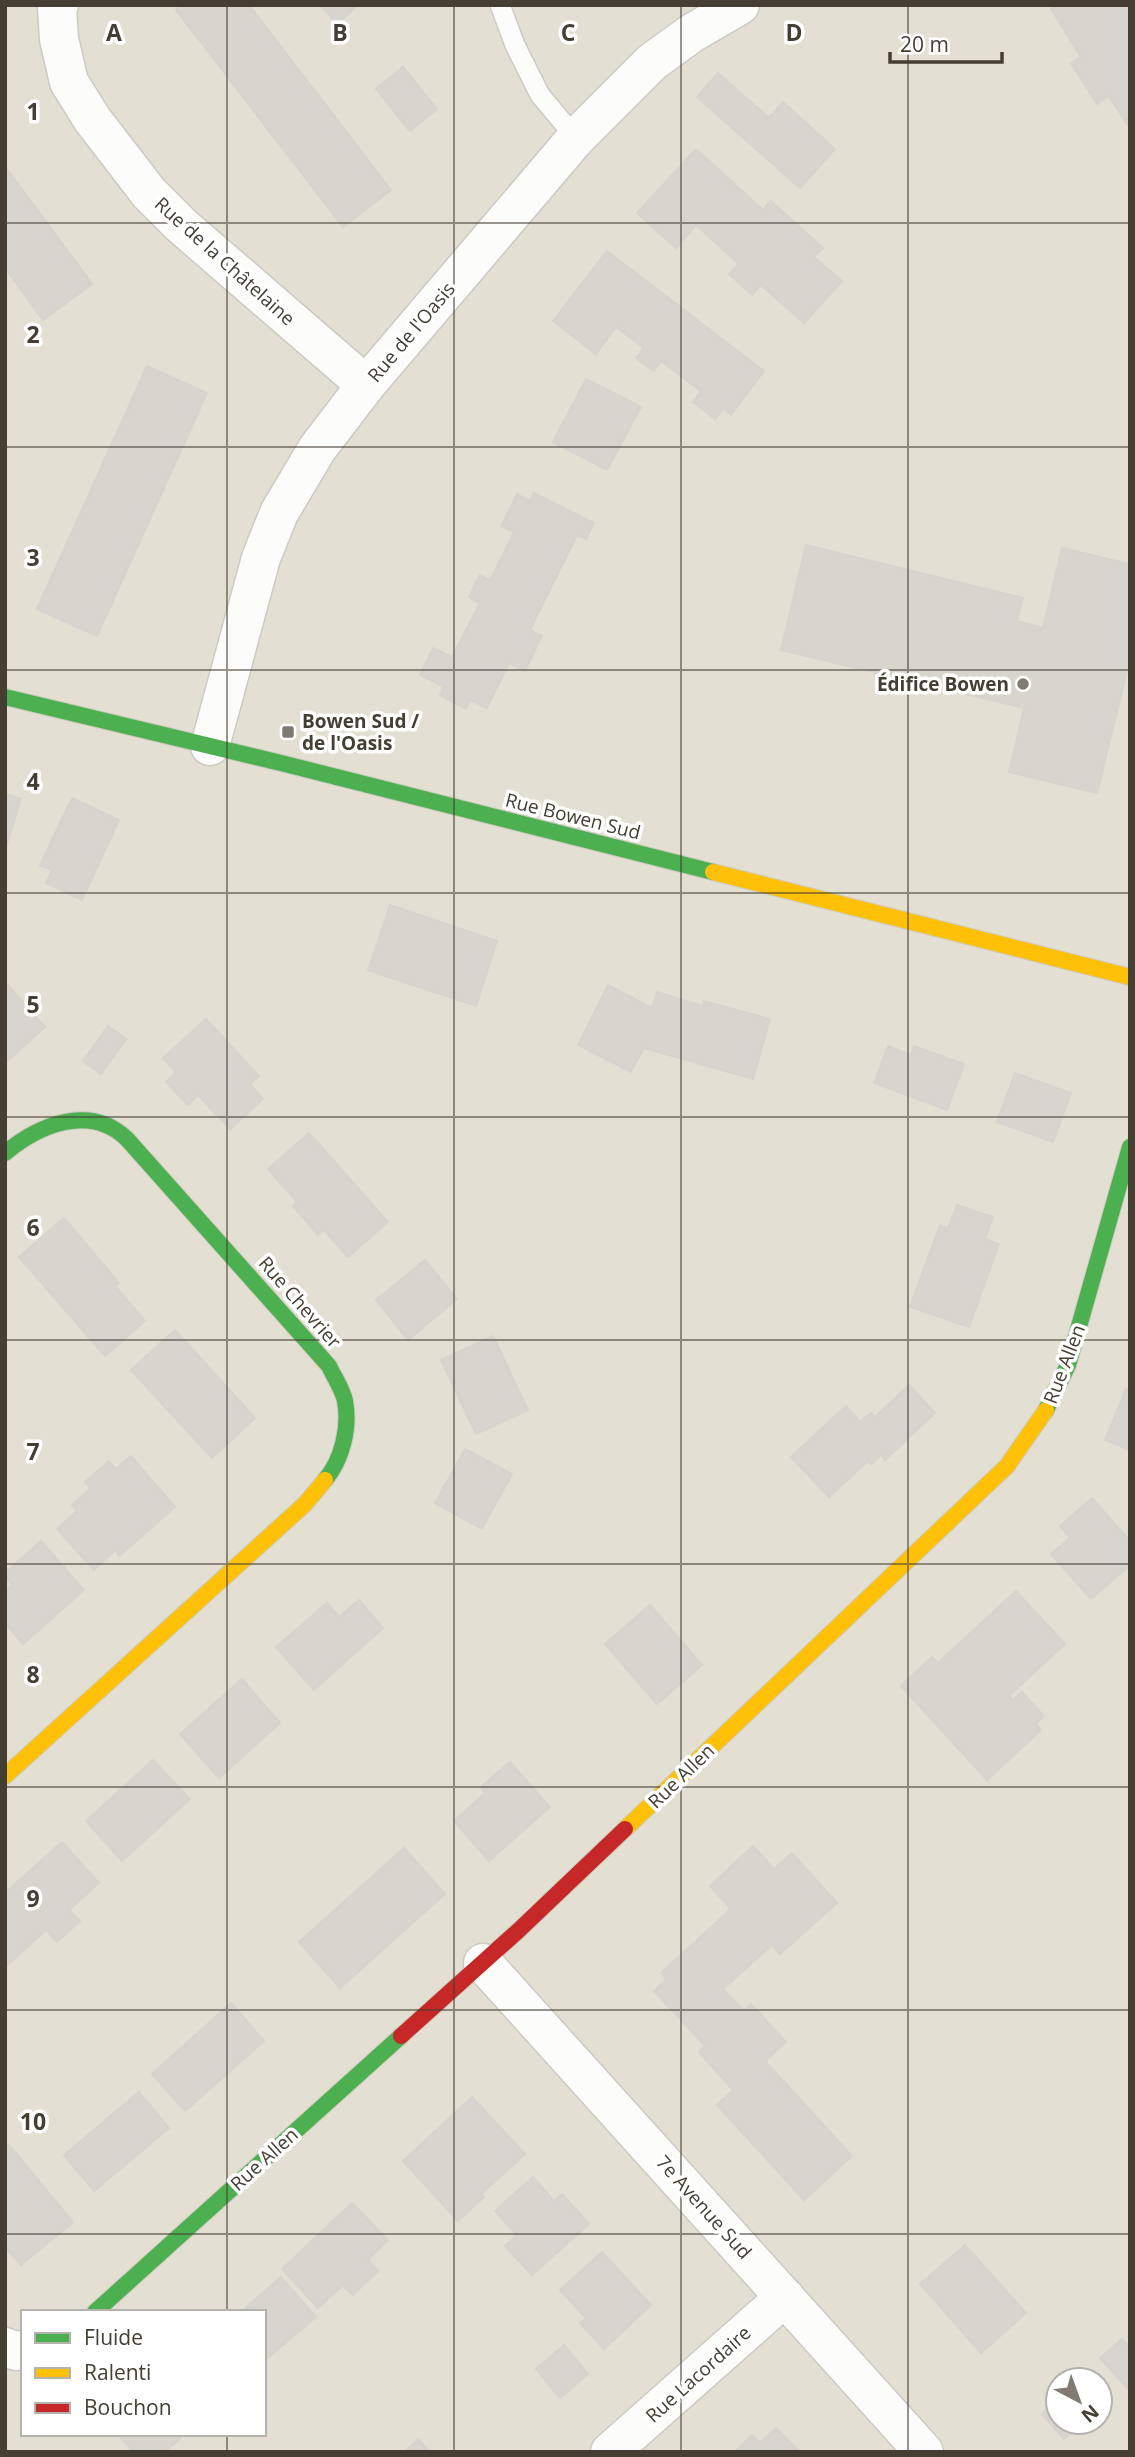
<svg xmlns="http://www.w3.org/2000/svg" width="1135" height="2457" viewBox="0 0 1135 2457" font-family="'Open Sans',sans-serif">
  <rect width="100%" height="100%" fill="#eeede6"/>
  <path fill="#e3dfd3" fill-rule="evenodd" d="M 5,5 L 1130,5 L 1130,2452 L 5,2452 ZM 23,2312 L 264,2312 L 264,2434 L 23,2434 ZM 1058,2380 L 1100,2380 L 1100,2422 L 1058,2422 Z"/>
  <g fill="#d8d5cf" stroke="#d6d4cc" stroke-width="2">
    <path d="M 183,5 L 249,5 L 391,190 L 343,227 L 176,10 Z"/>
    <path d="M 320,5 L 358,5 L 337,24 Z"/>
    <path d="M 1057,5 L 1130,5 L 1130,129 L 1109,96 L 1097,104 L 1071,63 L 1081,57 L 1051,9 Z"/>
    <path d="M 403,67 L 437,109 L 410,131 L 376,89 Z"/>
    <path d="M 718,73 L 769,118 L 783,102 L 835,149 L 800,188 L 697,97 Z"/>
    <path d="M 696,149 L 763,210 L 771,201 L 823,248 L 814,257 L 842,281 L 804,323 L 761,285 L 752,295 L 729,274 L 739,264 L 696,225 L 676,248 L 637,213 Z"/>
    <path d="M 5,166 L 92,284 L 43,320 L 5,268 Z"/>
    <path d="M 607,251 L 764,371 L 731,415 L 723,408 L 715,419 L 693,402 L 701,391 L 661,361 L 654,371 L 636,358 L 644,348 L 616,327 L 596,354 L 553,321 Z"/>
    <path d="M 147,366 L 207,393 L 97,636 L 37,609 Z"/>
    <path d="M 586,379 L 641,407 L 607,470 L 553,442 Z"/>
    <path d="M 534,493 L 594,523 L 586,539 L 577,535 L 530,630 L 542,636 L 525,671 L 509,663 L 487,708 L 470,700 L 466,709 L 440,695 L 444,687 L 420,675 L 433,648 L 452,657 L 480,603 L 469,597 L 480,575 L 490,580 L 514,532 L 501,526 L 517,494 L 530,501 Z"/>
    <path d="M 806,545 L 1023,598 L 1017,621 L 1043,628 L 1062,548 L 1130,564 L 1130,659 L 1097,793 L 1009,772 L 1024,708 L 781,650 Z"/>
    <path d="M 5,794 L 21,799 L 5,850 Z"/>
    <path d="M 72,798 L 119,820 L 82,900 L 46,883 L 52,870 L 40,865 Z"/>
    <path d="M 390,905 L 497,941 L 476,1006 L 368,970 Z"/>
    <path d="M 5,982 L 45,1027 L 5,1063 Z"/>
    <path d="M 608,985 L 652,1008 L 657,992 L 703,1006 L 704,1001 L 770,1019 L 753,1079 L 644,1048 L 631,1072 L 578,1045 Z"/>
    <path d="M 206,1019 L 259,1076 L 250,1084 L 263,1099 L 230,1129 L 198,1095 L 188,1105 L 166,1082 L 176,1072 L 163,1058 Z"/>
    <path d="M 108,1026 L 126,1039 L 101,1074 L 83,1061 Z"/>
    <path d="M 888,1046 L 911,1055 L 914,1046 L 964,1064 L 947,1110 L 874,1083 Z"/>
    <path d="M 1015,1073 L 1071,1093 L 1053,1142 L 997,1122 Z"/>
    <path d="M 309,1133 L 388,1222 L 348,1257 L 323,1229 L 318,1235 L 293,1206 L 297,1202 L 268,1169 Z"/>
    <path d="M 957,1205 L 993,1217 L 985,1239 L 999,1244 L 969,1327 L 910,1307 L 940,1225 L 948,1228 Z"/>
    <path d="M 64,1218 L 119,1283 L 115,1286 L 145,1321 L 105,1356 L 19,1257 Z"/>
    <path d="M 425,1260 L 457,1299 L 408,1340 L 376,1300 Z"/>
    <path d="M 175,1330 L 255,1418 L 212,1458 L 131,1370 Z"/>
    <path d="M 493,1336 L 528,1410 L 476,1434 L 441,1360 Z"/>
    <path d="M 909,1385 L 935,1413 L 885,1460 L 881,1455 L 871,1464 L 868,1461 L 829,1497 L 791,1457 L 846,1406 L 860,1422 L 871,1413 L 875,1417 Z"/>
    <path d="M 1126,1389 L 1130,1391 L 1130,1450 L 1105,1440 Z"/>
    <path d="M 465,1449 L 512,1474 L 482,1529 L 435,1503 Z"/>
    <path d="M 131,1456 L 175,1507 L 119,1556 L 115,1550 L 94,1570 L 57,1529 L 77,1511 L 72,1505 L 91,1488 L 85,1482 L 109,1461 L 116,1469 Z"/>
    <path d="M 1092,1498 L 1130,1541 L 1130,1565 L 1091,1599 L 1051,1554 L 1070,1538 L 1060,1526 Z"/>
    <path d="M 41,1541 L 84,1590 L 23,1644 L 5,1623 L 5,1591 L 12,1585 L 5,1576 L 5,1573 Z"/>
    <path d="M 1016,1591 L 1065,1644 L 1009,1696 L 1013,1700 L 1022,1692 L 1044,1716 L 1036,1724 L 1041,1730 L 987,1780 L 901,1686 L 932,1657 L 938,1663 Z"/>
    <path d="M 359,1600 L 383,1628 L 314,1690 L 276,1647 L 327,1603 L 339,1617 Z"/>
    <path d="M 650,1605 L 702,1665 L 657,1704 L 605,1644 Z"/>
    <path d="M 242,1679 L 280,1723 L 219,1778 L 180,1734 Z"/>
    <path d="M 153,1760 L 190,1799 L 122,1861 L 86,1821 Z"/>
    <path d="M 510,1762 L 550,1807 L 489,1861 L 454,1821 L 485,1793 L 481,1787 Z"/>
    <path d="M 62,1842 L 99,1883 L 69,1910 L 80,1921 L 57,1942 L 46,1930 L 5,1967 L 5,1893 Z"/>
    <path d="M 753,1846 L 774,1869 L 792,1853 L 837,1903 L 780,1954 L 772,1945 L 723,1989 L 744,2011 L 751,2004 L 786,2042 L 765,2061 L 852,2156 L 804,2200 L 717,2105 L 733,2090 L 699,2052 L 705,2046 L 654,1991 L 667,1979 L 661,1973 L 731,1909 L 710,1886 Z"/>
    <path d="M 404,1848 L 445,1894 L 340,1988 L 299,1942 Z"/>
    <path d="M 231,2003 L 264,2041 L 185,2111 L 152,2074 Z"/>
    <path d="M 139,2092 L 169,2128 L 94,2191 L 64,2155 Z"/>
    <path d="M 472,2097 L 525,2154 L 481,2194 L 484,2197 L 458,2221 L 403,2161 Z"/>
    <path d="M 9,2145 L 73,2222 L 21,2265 L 5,2247 L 5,2148 Z"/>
    <path d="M 533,2177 L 554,2201 L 562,2194 L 589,2224 L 532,2275 L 505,2246 L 517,2235 L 495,2211 Z"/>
    <path d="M 352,2203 L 388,2240 L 368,2260 L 378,2271 L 353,2295 L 343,2285 L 318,2308 L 282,2269 Z"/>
    <path d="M 965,2245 L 1026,2313 L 981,2353 L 920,2284 Z"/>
    <path d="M 602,2252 L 651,2305 L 604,2349 L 580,2323 L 586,2318 L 560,2290 Z"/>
    <path d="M 281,2277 L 316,2317 L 264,2361 L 264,2312 L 241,2312 Z"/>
    <path d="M 1122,2339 L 1130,2348 L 1130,2391 L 1100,2358 Z"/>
    <path d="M 564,2345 L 588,2374 L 560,2398 L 536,2369 Z"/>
    <path d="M 1058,2399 L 1058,2422 L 1083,2422 L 1064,2439 L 1042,2414 Z"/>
    <path d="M 776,2428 L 800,2452 L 735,2452 L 752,2435 L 760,2443 Z"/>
    <path d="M 118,2434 L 185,2434 L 165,2452 L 133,2452 Z"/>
    <path d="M 418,2439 L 430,2452 L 405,2452 Z"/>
  </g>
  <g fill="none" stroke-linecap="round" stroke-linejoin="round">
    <defs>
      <path id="lane" d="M 500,5 L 515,45 L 540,95 L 576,138"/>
      <g id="street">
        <path d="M 59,5 L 57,8 L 59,39 L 69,82 L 92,119 L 149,193 L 181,225 L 366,385"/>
        <path d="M 210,746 L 261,558 L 279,513 L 317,449 L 366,385 L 576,138 L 652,62 L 692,33 L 740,5"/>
        <path d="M 483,1963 L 924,2452"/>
        <path d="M 5,2347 L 16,2351 L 23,2350"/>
        <path d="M 610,2452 L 785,2297"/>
      </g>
      <g id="fast">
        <path d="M 5,697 L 285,764 L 713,872"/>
        <path d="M 5,1153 C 39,1125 90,1103 127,1139 L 329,1366 C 334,1377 343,1390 345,1401 C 350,1428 342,1460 325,1480"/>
        <path d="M 1046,1410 L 1068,1365 L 1130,1147"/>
        <path d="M 95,2312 L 401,2036"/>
      </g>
      <g id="slow">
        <path d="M 713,872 L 1130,977"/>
        <path d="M 5,1776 L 305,1504 L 325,1480"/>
        <path d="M 625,1829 L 1007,1466 L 1046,1410"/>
      </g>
      <path id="jam" d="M 401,2036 L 519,1930 L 625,1829"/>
    </defs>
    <use href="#lane" stroke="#cccac4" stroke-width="22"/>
    <use href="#street" stroke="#cccac4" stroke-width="41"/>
    <use href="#fast" stroke="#cecabd" stroke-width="18"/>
    <use href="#slow" stroke="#cecabd" stroke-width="18"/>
    <use href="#jam" stroke="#cecabd" stroke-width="18"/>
    <use href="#lane" stroke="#fcfcfb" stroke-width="19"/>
    <use href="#street" stroke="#fcfcfb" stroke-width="38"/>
    <use href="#fast" stroke="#4caf50" stroke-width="16"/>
    <use href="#slow" stroke="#ffc107" stroke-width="16"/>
    <use href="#jam" stroke="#c62828" stroke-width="16"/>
  </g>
  <path fill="none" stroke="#443e33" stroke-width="2" stroke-opacity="0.55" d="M 227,5 L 227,2312M 454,5 L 454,2452M 681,5 L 681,2452M 908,5 L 908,2452M 5,223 L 1130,223M 5,447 L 1130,447M 5,670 L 1130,670M 5,893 L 1130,893M 5,1117 L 1130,1117M 5,1340 L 1130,1340M 5,1564 L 1130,1564M 5,1787 L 1130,1787M 5,2010 L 1130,2010M 5,2234 L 1130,2234M 227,2434 L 227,2452"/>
  <g fill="#807b72" stroke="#fff" stroke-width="2.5">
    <circle cx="1023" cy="684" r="7"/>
    <rect x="281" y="725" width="14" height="14" rx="3.5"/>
  </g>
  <g text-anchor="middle" stroke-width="7" stroke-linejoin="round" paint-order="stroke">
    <g font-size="19" fill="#443e33" stroke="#fff">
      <text transform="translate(225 261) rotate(42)" y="7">Rue de la Châtelaine</text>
      <text transform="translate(411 332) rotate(-50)" y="7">Rue de l'Oasis</text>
      <text transform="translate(573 816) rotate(14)" y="7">Rue Bowen Sud</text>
      <text transform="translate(300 1302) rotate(49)" y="7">Rue Chevrier</text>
      <text transform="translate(1064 1364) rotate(-69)" y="7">Rue Allen</text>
      <text transform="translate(681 1776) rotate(-44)" y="7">Rue Allen</text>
      <text transform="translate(264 2159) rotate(-42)" y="7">Rue Allen</text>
      <text transform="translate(704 2207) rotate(48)" y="7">7e Avenue Sud</text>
      <text transform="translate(698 2374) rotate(-42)" y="7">Rue Lacordaire</text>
    </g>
    <g font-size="19" font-weight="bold" fill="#443e33" stroke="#fff" text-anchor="end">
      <text x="1009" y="691">Édifice Bowen</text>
      <text x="302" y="728" text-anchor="start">Bowen Sud /<tspan x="302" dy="22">de l'Oasis</tspan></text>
    </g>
  </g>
  <g font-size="23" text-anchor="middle" font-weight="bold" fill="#443e33" stroke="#fff" stroke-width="7" stroke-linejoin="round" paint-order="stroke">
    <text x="114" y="41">A</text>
    <text x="340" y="41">B</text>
    <text x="568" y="41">C</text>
    <text x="794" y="41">D</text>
    <text x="33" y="120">1</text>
    <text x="33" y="343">2</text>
    <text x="33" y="566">3</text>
    <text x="33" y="790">4</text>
    <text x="33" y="1013">5</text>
    <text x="33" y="1236">6</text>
    <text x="33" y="1460">7</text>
    <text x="33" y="1683">8</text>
    <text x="33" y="1907">9</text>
    <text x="33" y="2130">10</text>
  </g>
  <rect width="1135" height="2457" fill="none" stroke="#443e33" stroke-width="14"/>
  <rect x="21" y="2310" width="245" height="126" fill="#ffffff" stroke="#b4b2ad" stroke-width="2"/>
  <rect x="35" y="2333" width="35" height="10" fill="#4caf50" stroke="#b4b2ad" stroke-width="2"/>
  <text x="84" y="2345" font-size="21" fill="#443e33">Fluide</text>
  <rect x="35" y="2368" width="35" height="10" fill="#ffc107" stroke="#b4b2ad" stroke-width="2"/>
  <text x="84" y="2380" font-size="21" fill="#443e33">Ralenti</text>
  <rect x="35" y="2403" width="35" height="10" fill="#c62828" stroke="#b4b2ad" stroke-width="2"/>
  <text x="84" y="2415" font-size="21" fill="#443e33">Bouchon</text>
  <g transform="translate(1079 2401) rotate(139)"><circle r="33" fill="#ffffff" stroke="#b4b2ad" stroke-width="2"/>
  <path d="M0-5L12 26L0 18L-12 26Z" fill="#807b72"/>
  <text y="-10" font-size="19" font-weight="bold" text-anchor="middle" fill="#443e33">N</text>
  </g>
  <path d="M890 52v10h112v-10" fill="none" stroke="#443e33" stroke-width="3.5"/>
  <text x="900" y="52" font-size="21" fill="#443e33" stroke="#ffffff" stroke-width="5" paint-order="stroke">20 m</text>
</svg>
